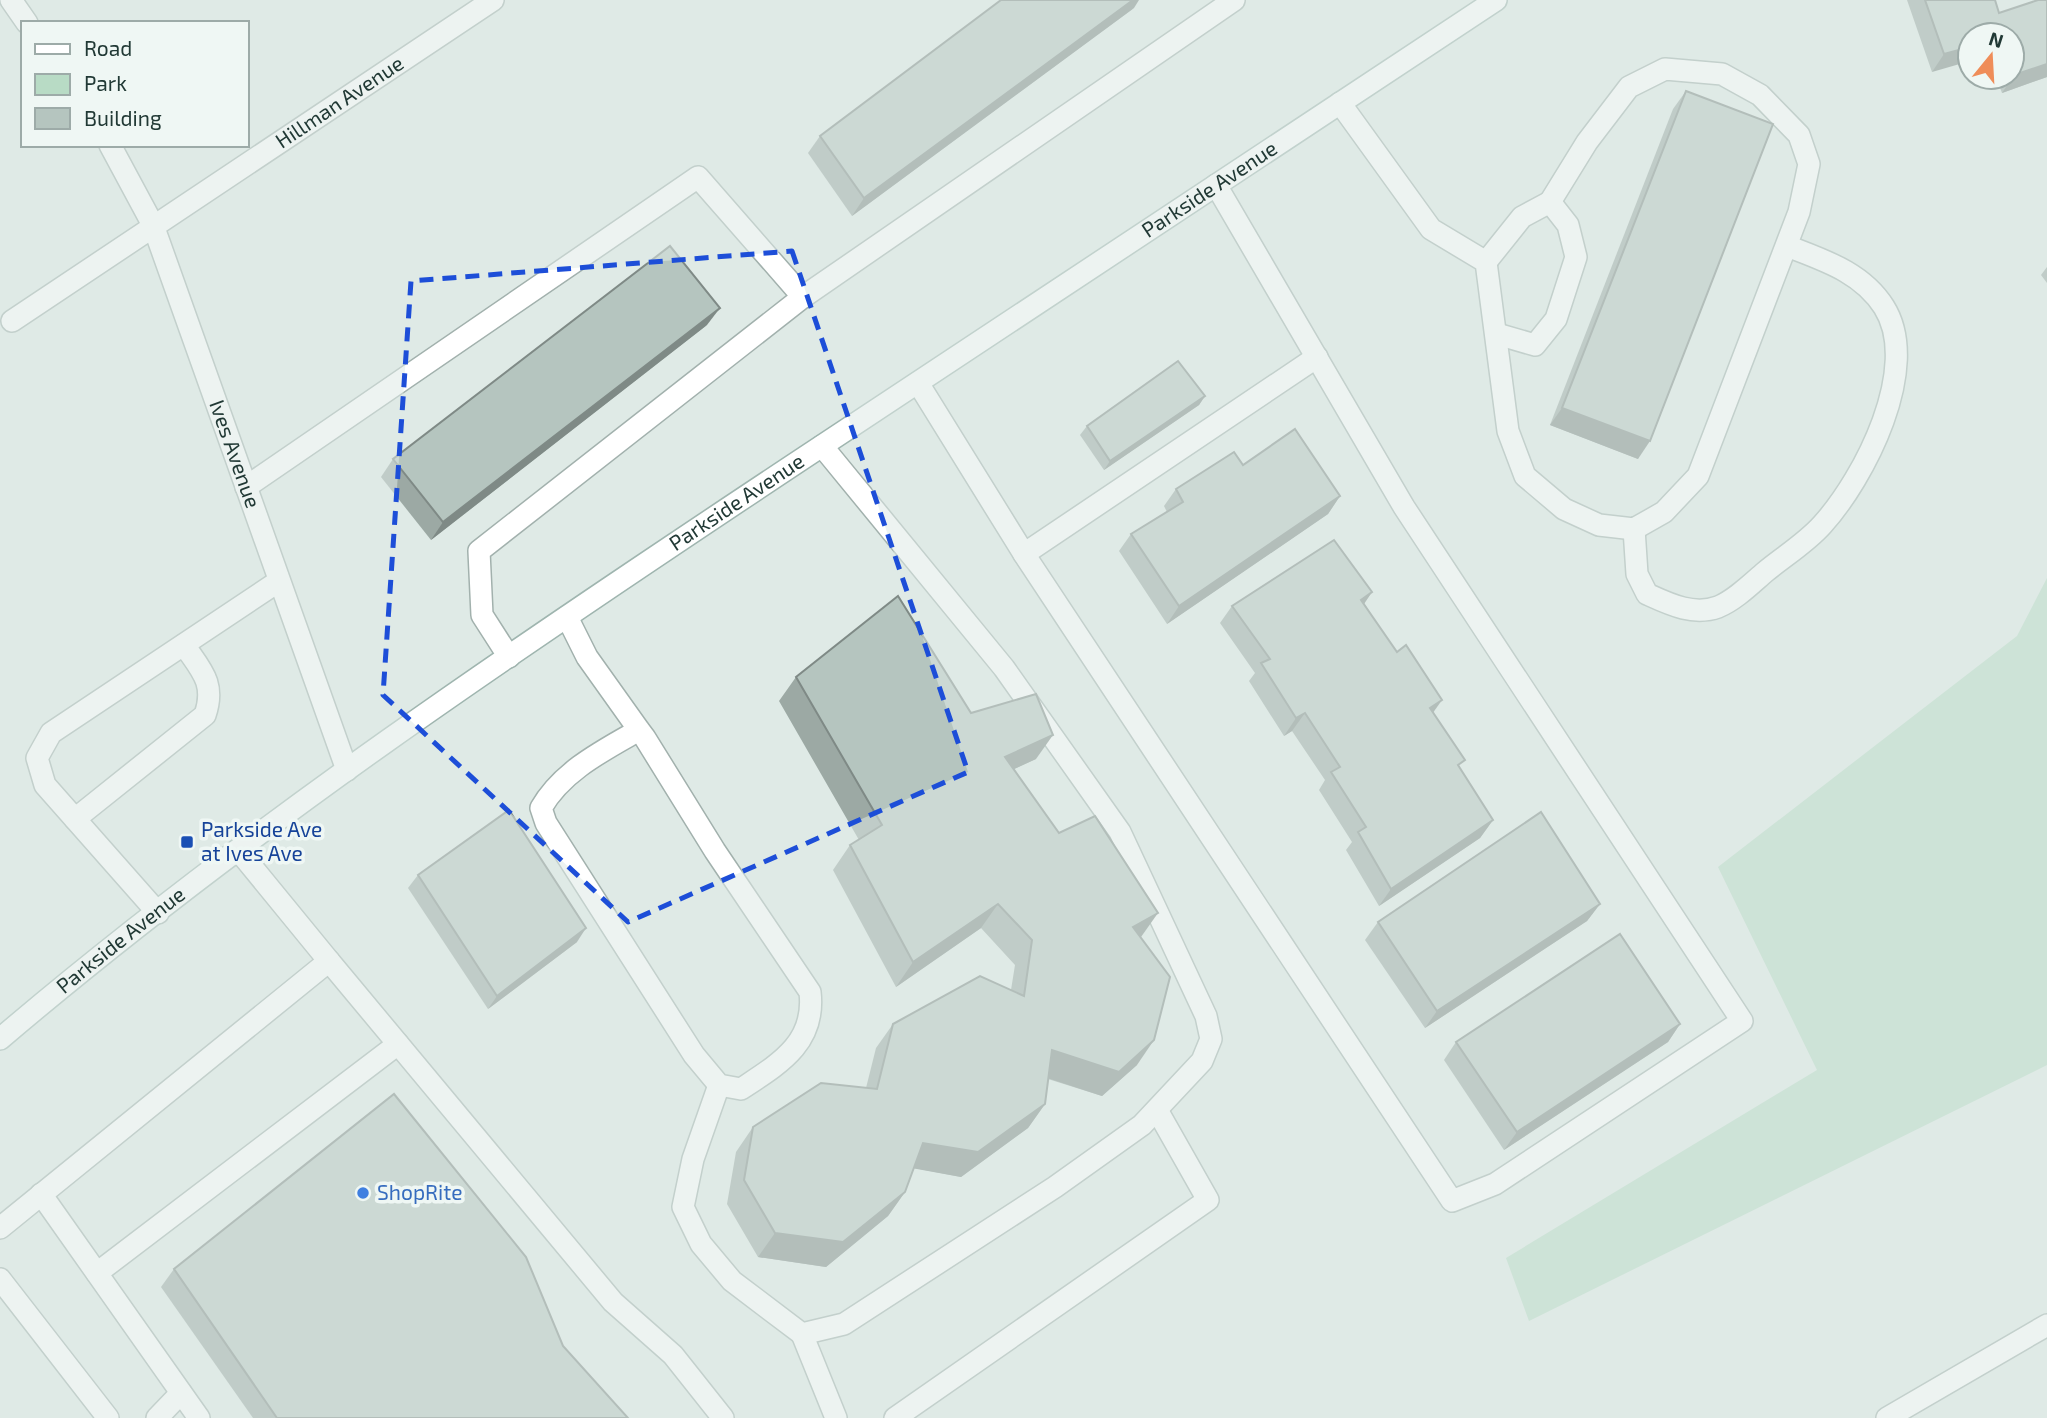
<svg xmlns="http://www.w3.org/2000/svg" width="2047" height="1418" viewBox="0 0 2047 1418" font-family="'Exo 2',sans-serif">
  <rect width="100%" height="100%" fill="#dfeae6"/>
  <path fill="#b8dbc5" d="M 2047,578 L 2047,1065 L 1529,1321 L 1506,1258 L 1817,1070 L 1718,867 L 2017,636 Z"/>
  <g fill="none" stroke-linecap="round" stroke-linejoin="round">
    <defs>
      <g id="lane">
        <path d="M 1340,103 L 1431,229 L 1486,262 L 1508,431 L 1525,476 L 1564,509 L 1599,525 L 1634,529 L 1664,512 L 1698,476 L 1799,212 L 1809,164 L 1799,135 L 1760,95 L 1722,74 L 1665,69 L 1629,87 L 1587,142 L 1550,202"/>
        <path d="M 1486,262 L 1522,217 L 1550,202 L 1568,225 L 1576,257 L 1556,319 L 1535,345 L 1497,334"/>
        <path d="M 918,383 L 1024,554 L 1452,1201 L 1495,1184 L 1742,1021 L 1404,507 L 1216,185"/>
        <path d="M 246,487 L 698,177 L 803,297"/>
        <path d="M 1634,529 L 1637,574 L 1647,594 C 1669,604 1693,616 1718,607 C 1735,600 1751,584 1765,572 C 1783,557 1806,543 1822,525 C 1864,479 1922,367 1884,307 C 1862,272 1823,260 1787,246"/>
        <path d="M 1024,554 L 1317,357"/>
        <path d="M 567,617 L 587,657 L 639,730 L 645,738 L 715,851 L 810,992 C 816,1043 779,1064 741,1089 L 719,1085 L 694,1055 L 546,823 L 541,808 C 562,771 604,750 639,730"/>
        <path d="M 509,657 L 482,615 L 479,551 L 803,297 L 1234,0"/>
        <path d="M 75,819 L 205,715 C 216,683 201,670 184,645"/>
        <path d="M 239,851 L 329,961"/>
        <path d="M 158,913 L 45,785 L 37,758 L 51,733 L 279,581"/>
        <path d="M 719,1085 L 693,1159 L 683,1207 L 701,1244 L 732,1281 L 802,1334 L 844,1324 L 1055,1187 L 1142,1125 L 1202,1061 L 1211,1039 L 1206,1016 L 1120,832 L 1004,668 L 822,446"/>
        <path d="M 41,1194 L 199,1418"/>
        <path d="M 0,1228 L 329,961 L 613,1302 L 673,1355 L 723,1418"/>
        <path d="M 97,1273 L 398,1044"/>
        <path d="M 0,1279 L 108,1418"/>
        <path d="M 802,1334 L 836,1418"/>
        <path d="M 157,1418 L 181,1393"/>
        <path d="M 895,1418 L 1208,1200 L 1157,1110"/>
      </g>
      <g id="street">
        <path d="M 11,0 L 27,23"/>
        <path id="s1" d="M 110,145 L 153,225 L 347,770"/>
        <path id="s2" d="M 12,321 L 493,0"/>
        <path d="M 1887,1418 L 2047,1325"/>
      </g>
      <g id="secondary">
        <path id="s3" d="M 0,1039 C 248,828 522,645 793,465 C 1027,310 1262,155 1496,0"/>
      </g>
    </defs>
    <use href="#lane" stroke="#a2b1ad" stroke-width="24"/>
    <use href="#street" stroke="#a2b1ad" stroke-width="24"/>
    <use href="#secondary" stroke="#9fb5af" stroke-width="24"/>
    <use href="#lane" stroke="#fff" stroke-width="21"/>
    <use href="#street" stroke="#fff" stroke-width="21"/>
    <use href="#secondary" stroke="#fff" stroke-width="21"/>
  </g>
  <g fill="#9ca9a4">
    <path d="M 1907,0 L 1995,0 L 1999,13 L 2047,0 L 2047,77 L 2002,93 L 1996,77 L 2012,77 L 2012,35 L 1970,35 L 1932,72 Z"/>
    <path d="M 1134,8 L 852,216 L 808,153 L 820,136 Z"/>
    <path d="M 1686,91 L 1638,459 L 1550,425 L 1673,109 Z"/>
    <path d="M 2047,267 L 2047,283 L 2041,275 Z"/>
    <path d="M 707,325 L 431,540 L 381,477 L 393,459 Z"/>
    <path d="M 1205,396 L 1199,405 L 1104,470 L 1080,435 L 1087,426 Z"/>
    <path d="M 1243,465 L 1340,496 L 1328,514 L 1167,624 L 1119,551 L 1131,534 L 1167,512 L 1164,506 L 1176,489 Z"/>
    <path d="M 1372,592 L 1364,603 L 1433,712 L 1460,768 L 1493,820 L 1480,838 L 1379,906 L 1346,850 L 1352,842 L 1319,790 L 1325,780 L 1292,731 L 1284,736 L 1249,681 L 1255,673 L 1220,623 L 1232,606 Z"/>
    <path d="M 796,677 L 971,713 L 1036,759 L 1014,769 L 1059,833 L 1140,937 L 1137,1065 L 1102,1096 L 1048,1079 L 1045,1104 L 1028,1128 L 961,1177 L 914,1168 L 905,1192 L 888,1216 L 826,1267 L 758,1257 L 727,1204 L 736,1152 L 753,1127 L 866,1088 L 876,1048 L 893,1024 L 1011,990 L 1015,965 L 981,928 L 896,987 L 833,870 L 850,845 L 859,840 L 779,701 Z"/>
    <path d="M 418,875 L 577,942 L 488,1009 L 408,888 Z"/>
    <path d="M 1600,904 L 1587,921 L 1425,1028 L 1365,940 L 1378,922 Z"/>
    <path d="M 1680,1024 L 1668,1042 L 1504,1150 L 1444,1060 L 1456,1042 Z"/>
    <path d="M 174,1269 L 563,1346 L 628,1418 L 253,1418 L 161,1287 Z"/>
  </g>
  <g fill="#7f8a86">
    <path d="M 1133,0 L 1139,0 L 1134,8 L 852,216 L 864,198 Z"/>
    <path d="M 1970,47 L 1970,61 L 1932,72 L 1944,54 Z"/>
    <path d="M 2047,64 L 2047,77 L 2002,93 L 2014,75 Z"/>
    <path d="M 720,308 L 707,325 L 431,540 L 443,522 Z"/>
    <path d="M 1205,396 L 1199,405 L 1104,470 L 1110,461 Z"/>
    <path d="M 1562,408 L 1650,441 L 1638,459 L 1550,425 Z"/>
    <path d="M 1340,496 L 1328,514 L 1167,624 L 1179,606 Z"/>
    <path d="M 1372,592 L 1360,610 L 1361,600 Z"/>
    <path d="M 1442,700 L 1430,717 L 1430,708 Z"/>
    <path d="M 1305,713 L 1292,731 L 1284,736 L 1296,718 Z"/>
    <path d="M 1053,735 L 1036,759 L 988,781 L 1005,757 Z"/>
    <path d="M 1493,820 L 1480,838 L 1379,906 L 1391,889 Z"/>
    <path d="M 998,904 L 981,928 L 896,987 L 913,962 Z"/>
    <path d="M 1600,904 L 1587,921 L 1425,1028 L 1437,1011 Z"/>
    <path d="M 1158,913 L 1141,937 L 1116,952 L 1133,927 Z"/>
    <path d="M 586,928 L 577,942 L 488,1009 L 497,996 Z"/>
    <path d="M 1680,1024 L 1668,1042 L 1504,1150 L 1517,1132 Z"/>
    <path d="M 1154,1040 L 1137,1065 L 1102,1096 L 1035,1074 L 1052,1050 Z"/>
    <path d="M 1045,1104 L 1028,1128 L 961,1177 L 906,1167 L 923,1143 Z"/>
    <path d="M 905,1192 L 888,1216 L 826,1267 L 758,1257 L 775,1233 Z"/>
  </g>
  <g fill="#b5c5bf" stroke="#7f8a86" stroke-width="2">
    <path d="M 1001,0 L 1133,0 L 864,198 L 820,136 Z"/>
    <path d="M 1925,0 L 1995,0 L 1999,13 L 2038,0 L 2047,0 L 2047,64 L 2014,75 L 2012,70 L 2012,35 L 1970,35 L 1970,47 L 1944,54 Z"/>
    <path d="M 1686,91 L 1773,124 L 1650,441 L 1562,408 Z"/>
    <path d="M 670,246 L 720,308 L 443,522 L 393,459 Z"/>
    <path d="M 1178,361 L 1205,396 L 1110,461 L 1087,426 Z"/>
    <path d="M 1295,429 L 1340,496 L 1179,606 L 1131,534 L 1183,502 L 1176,489 L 1234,452 L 1243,465 Z"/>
    <path d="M 1334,540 L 1372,592 L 1361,600 L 1397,652 L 1406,645 L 1442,700 L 1430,708 L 1465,760 L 1458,765 L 1493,820 L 1391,889 L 1358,832 L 1366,827 L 1331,772 L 1340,767 L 1305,713 L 1296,718 L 1261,663 L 1270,659 L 1232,606 Z"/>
    <path d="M 898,596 L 971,713 L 1036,694 L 1053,735 L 1005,757 L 1059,833 L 1095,816 L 1158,913 L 1133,927 L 1170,977 L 1154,1040 L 1119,1072 L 1052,1050 L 1045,1104 L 978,1152 L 923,1143 L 905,1192 L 843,1242 L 775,1233 L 744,1180 L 753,1127 L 821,1083 L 877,1089 L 893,1024 L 980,976 L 1024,996 L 1032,940 L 998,904 L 913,962 L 850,845 L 882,825 L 796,677 Z"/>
    <path d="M 509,810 L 586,928 L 497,996 L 418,875 Z"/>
    <path d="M 1541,812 L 1600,904 L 1437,1011 L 1378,922 Z"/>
    <path d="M 1620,934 L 1680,1024 L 1517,1132 L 1456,1042 Z"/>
    <path d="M 394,1094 L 526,1257 L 563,1346 L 628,1418 L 277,1418 L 174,1269 Z"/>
  </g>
  <path d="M0 0H2047V1418H0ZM 792,251 L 968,772 L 628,922 L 383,695 L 411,281 Z" fill="#dfeae6" fill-opacity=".55" fill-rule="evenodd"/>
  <path fill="none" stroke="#1d4ed8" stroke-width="5" stroke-dasharray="14 9" stroke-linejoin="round" d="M 792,251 L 968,772 L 628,922 L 383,695 L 411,281 Z"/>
  <rect fill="#1a4fb4" stroke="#eff7f4" stroke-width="2.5" x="180" y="835" width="14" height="14" rx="3.5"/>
  <circle fill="#3f7fe0" stroke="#eff7f4" stroke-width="2.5" cx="363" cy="1193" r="7"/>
  <g text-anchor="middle" stroke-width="7" stroke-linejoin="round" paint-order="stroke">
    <g font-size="21" fill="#213935" stroke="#eff7f4">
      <text dy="7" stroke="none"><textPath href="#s2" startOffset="394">Hillman Avenue</textPath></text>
      <text dy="7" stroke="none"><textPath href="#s3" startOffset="1479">Parkside Avenue</textPath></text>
      <text dy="7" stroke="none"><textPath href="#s1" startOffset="334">Ives Avenue</textPath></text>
      <text dy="7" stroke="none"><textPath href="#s3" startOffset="912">Parkside Avenue</textPath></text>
      <text dy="7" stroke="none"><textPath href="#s3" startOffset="156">Parkside Avenue</textPath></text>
    </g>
    <g font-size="21" fill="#164399" stroke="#eff7f4" text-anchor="start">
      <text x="201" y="837">Parkside Ave<tspan x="201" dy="24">at Ives Ave</tspan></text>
    </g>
    <g font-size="21" fill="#366cbe" stroke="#eff7f4" text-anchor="start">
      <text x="377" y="1200">ShopRite</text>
    </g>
  </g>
  <rect x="21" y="21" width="228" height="126" fill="#eff7f4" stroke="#9daba8" stroke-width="2"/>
  <rect x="35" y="44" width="35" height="10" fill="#ffffff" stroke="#9daba8" stroke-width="2"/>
  <text x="84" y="56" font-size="21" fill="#213935">Road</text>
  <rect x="35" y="74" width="35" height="21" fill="#b8dbc5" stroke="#9daba8" stroke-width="2"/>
  <text x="84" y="91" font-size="21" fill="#213935">Park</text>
  <rect x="35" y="108" width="35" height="21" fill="#b5c5bf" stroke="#9daba8" stroke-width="2"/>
  <text x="84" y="126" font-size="21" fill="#213935">Building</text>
  <g transform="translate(1991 56) rotate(18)"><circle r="33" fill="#eff7f4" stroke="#9daba8" stroke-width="2"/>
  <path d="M0-5L12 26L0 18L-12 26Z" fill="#ef8d59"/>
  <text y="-10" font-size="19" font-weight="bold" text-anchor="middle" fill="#213935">N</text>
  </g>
</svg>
